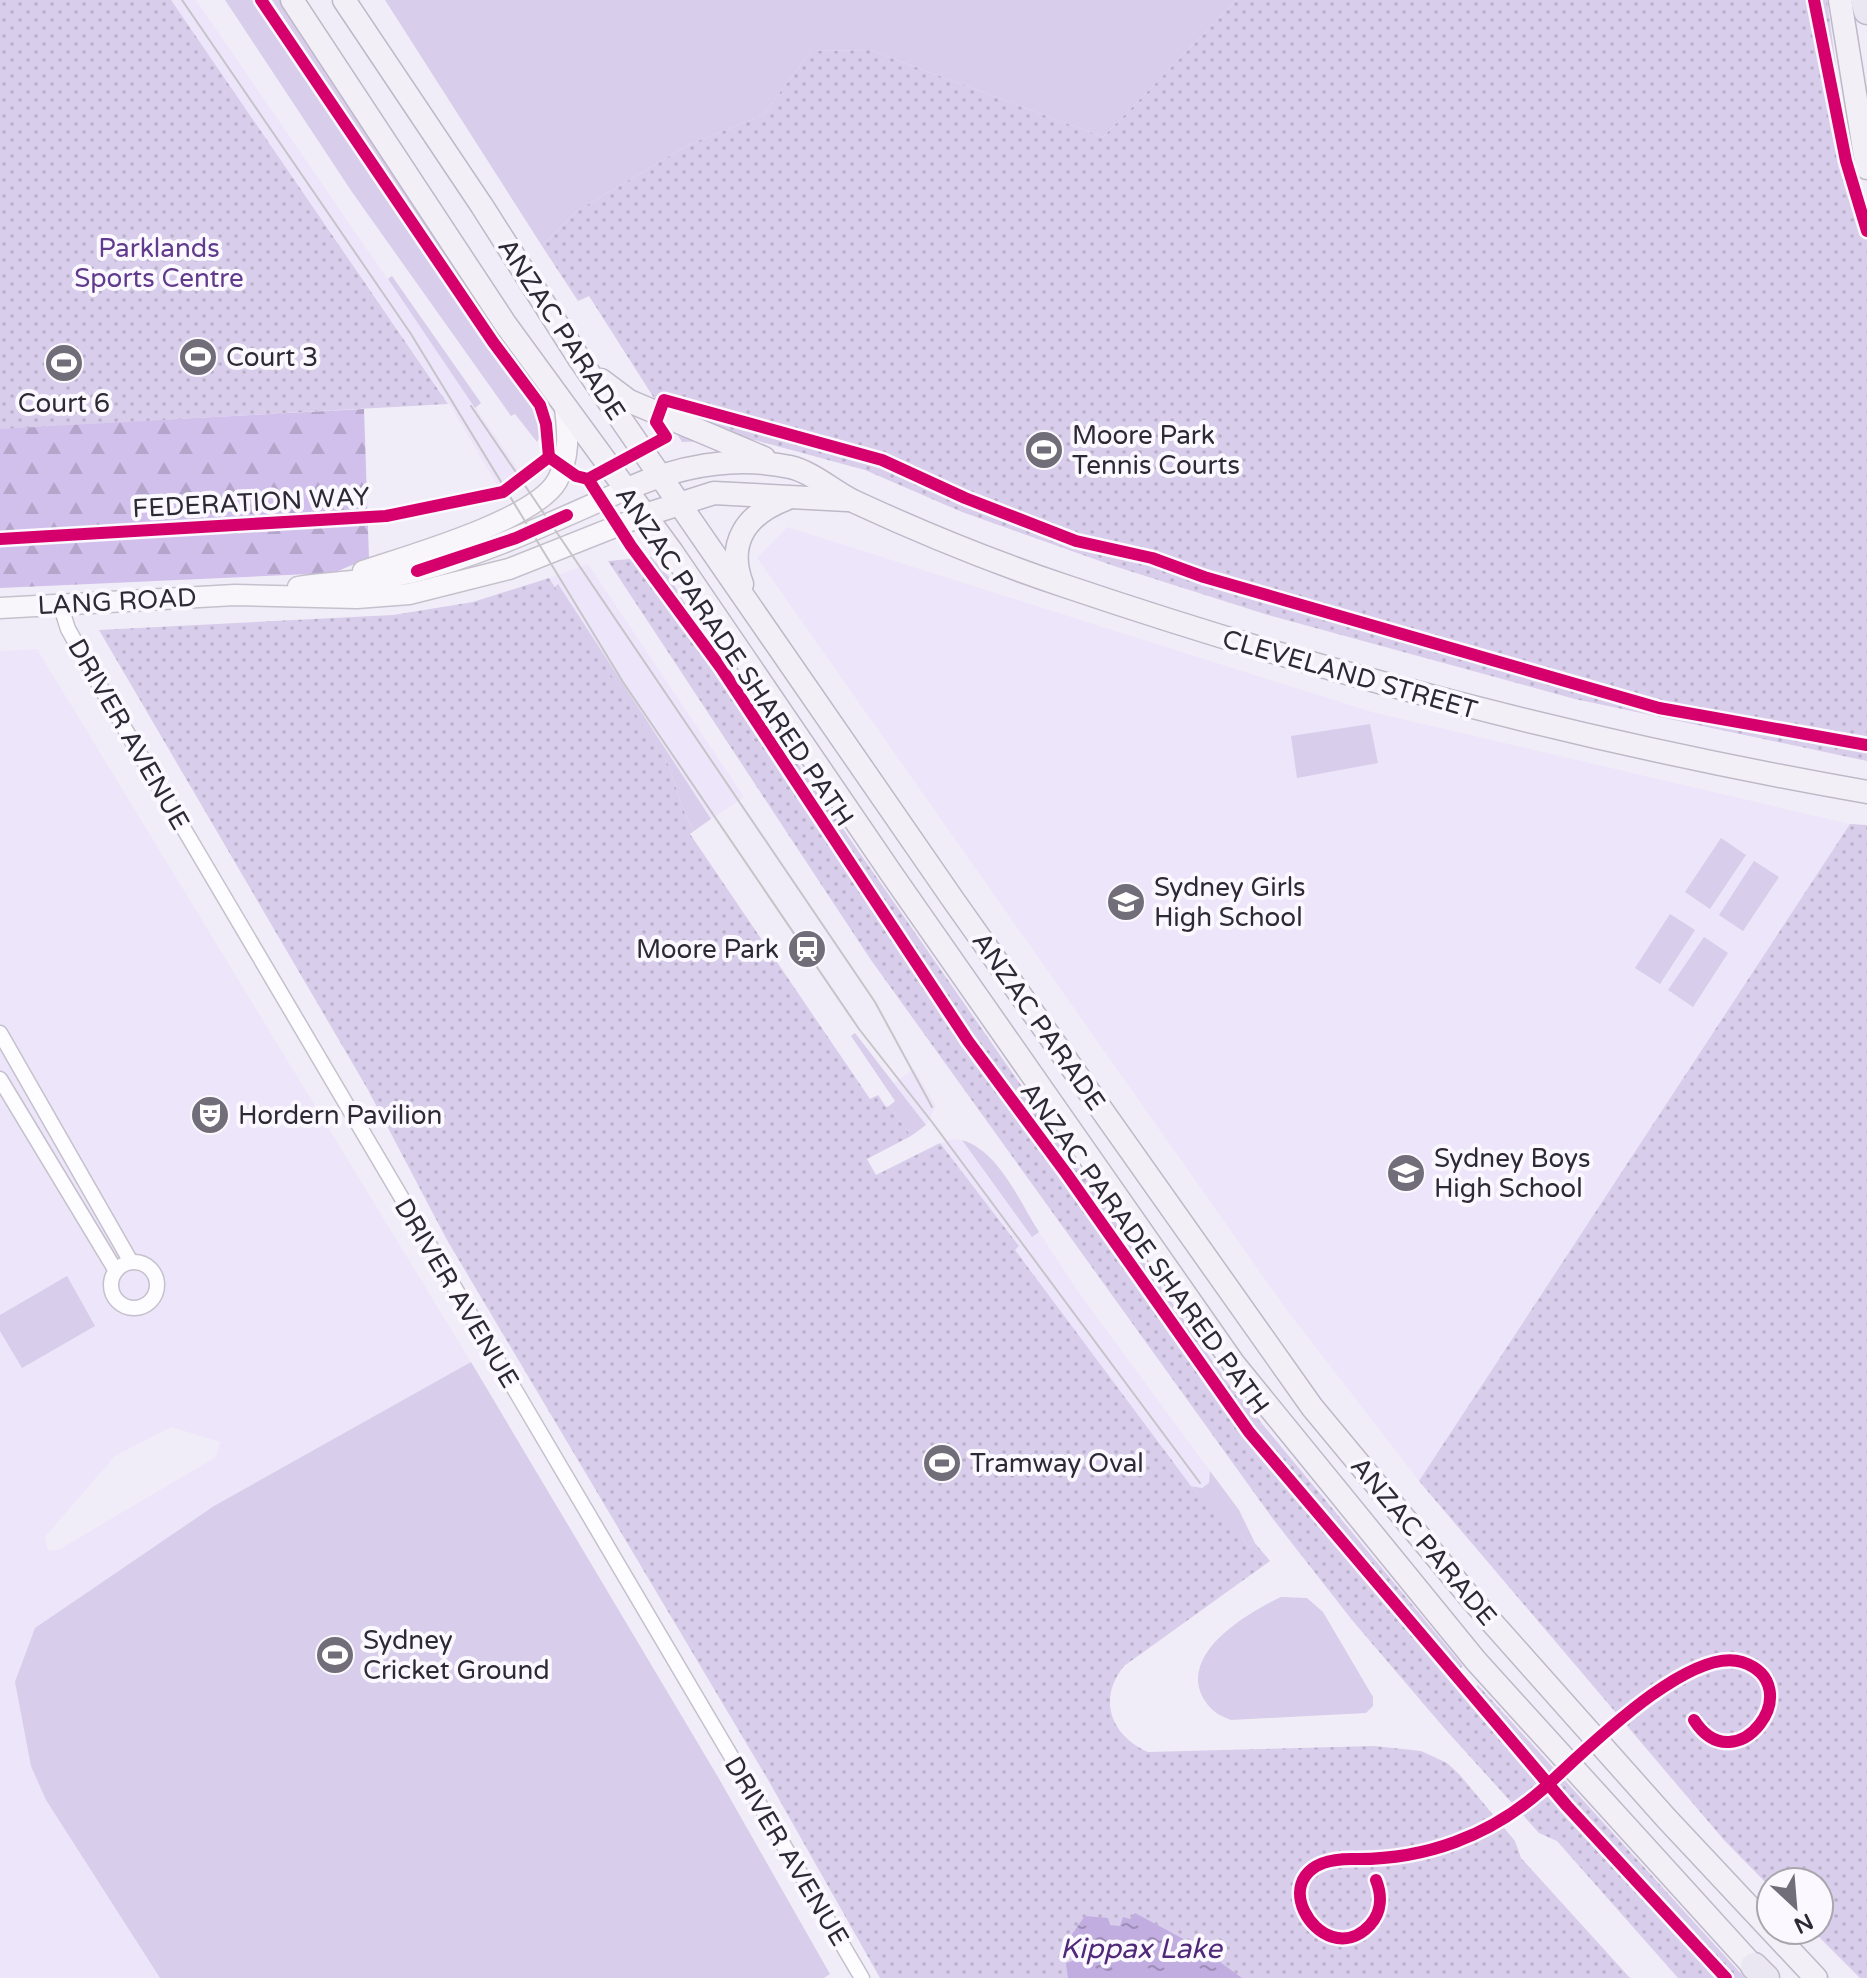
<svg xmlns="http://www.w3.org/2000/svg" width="1867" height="1978" viewBox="0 0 1867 1978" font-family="'Varela Round',sans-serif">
  <defs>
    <pattern id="forest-firs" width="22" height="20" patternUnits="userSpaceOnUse" patternTransform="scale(2)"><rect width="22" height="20" fill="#d1c0eb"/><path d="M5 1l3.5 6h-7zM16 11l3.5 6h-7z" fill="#b4a5ca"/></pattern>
    <pattern id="park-dots" width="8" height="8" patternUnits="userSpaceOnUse" patternTransform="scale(2)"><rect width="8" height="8" fill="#d8cdea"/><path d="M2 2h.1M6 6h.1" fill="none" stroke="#bab0c9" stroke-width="1.8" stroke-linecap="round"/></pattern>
    <pattern id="water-ripples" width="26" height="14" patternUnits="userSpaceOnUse" patternTransform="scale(2)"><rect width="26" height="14" fill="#c1ade0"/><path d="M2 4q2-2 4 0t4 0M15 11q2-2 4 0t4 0" fill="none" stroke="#9d8db6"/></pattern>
  </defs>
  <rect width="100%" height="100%" fill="#f1edf8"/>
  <g fill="#ede5fa" fill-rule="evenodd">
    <path d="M 171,0 L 196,0 L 522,475 L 512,482 L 500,490 L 451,407 Z"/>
    <path d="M 787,527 L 1372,712 L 1850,824 L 1419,1481 L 1283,1305 L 757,558 Z"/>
    <path d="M 588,564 L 744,797 L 711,819 L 558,585 L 555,587 L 549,578 Z"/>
    <path d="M 37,649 L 471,1362 L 214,1506 L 35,1628 L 46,1800 L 160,1978 L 0,1978 L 0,651 ZM 171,1427 L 220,1442 L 216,1457 L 58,1550 L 48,1550 L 45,1537 L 115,1456 Z"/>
    <path d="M 914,1069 L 936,1106 L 926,1125 L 894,1083 Z"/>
    <path d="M 952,1139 L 962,1140 L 1032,1236 L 1039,1232 L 1077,1290 L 1210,1471 L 1210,1483 L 1202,1488 L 1191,1486 L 1014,1250 L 1019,1245 L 940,1143 Z"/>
  </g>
  <g fill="#d8cdea">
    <path d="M 225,0 L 259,0 L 536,412 L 542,433 L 537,442 L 515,414 L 511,416 L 352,192 Z"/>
    <path d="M 272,0 L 283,0 L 521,369 L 518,372 L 511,363 Z"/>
    <path d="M 385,0 L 1237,0 L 1103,137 L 870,50 L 811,51 L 763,115 L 688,145 L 577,211 L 542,246 Z"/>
    <path d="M 392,276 L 481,403 L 475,408 L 388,279 Z"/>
    <path d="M 558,584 L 711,819 L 694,831 L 682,807 L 669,766 L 558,595 L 555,587 Z"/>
    <path d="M 1370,724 L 1378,763 L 1297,778 L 1291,736 Z"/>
    <path d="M 1721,838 L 1746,855 L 1710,909 L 1685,892 Z"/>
    <path d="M 1754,861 L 1779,877 L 1743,931 L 1719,915 Z"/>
    <path d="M 1670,914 L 1695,930 L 1660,984 L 1635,968 Z"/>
    <path d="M 1704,937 L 1728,953 L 1693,1007 L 1668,990 Z"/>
    <path d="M 855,1033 L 926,1125 L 911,1136 L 889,1106 L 895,1101 L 851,1036 Z"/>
    <path d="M 962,1140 C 999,1151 1019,1201 1039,1232 L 1032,1237 Z"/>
    <path d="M 67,1276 L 95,1326 L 22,1368 L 0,1331 L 0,1315 Z"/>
    <path d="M 471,1362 L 718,1777 L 830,1974 L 824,1978 L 160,1978 L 46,1800 L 31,1766 L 15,1682 L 35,1628 L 214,1506 Z"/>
    <path d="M 1210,1471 L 1239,1510 L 1255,1543 L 1249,1547 C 1236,1523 1210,1506 1191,1486 L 1202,1488 L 1209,1483 Z"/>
    <path d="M 1281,1597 L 1307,1598 L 1323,1612 L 1373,1697 L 1373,1706 L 1366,1713 L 1231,1720 C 1217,1715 1209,1709 1202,1696 C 1181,1652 1247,1613 1281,1597 Z"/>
  </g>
  <path fill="url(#forest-firs)" d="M 364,409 L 369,558 L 333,573 L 0,588 L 0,428 Z"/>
  <g fill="url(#park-dots)">
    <path d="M 0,0 L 171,0 L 448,404 L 0,429 Z"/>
    <path d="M 1237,0 L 1827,0 L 1847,149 L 1867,216 L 1867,761 L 1575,699 L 1268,615 L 1114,566 L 962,512 L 865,470 L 755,440 L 682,442 L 589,296 L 578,301 L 542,246 L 577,211 L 688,145 L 763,115 L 811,51 L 870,50 L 1103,137 Z"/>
    <path d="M 651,557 L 670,578 L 701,631 L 793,757 L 1225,1379 L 1463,1666 L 1456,1672 L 1471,1690 L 1478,1685 L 1745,1978 L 1678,1978 L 1557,1841 L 1539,1833 L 1445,1729 L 1352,1620 L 1273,1519 L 871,960 L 608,561 Z"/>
    <path d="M 549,578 L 669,766 L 682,807 L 694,831 L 690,834 L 870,1099 L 878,1095 L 886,1107 L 889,1106 L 911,1136 L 867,1159 L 876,1175 L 940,1143 L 1019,1246 L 1015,1250 L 1191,1486 C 1210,1505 1236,1523 1249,1547 L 1255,1543 L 1270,1561 L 1124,1666 C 1097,1699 1111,1736 1148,1752 L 1374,1746 L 1421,1751 L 1447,1763 L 1459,1774 L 1515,1841 L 1521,1858 L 1630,1978 L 880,1978 L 767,1778 L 447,1240 L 367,1088 L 99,630 L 393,615 L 473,602 Z"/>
    <path d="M 1850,824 L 1867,825 L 1867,1978 L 1860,1978 L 1812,1930 L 1819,1930 L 1819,1882 L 1771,1882 L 1771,1888 L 1724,1840 L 1419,1481 Z"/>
  </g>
  <path fill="url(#water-ripples)" d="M 1135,1913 L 1202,1949 L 1242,1978 L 1068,1978 L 1066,1964 L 1079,1957 L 1078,1947 L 1067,1941 L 1085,1916 L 1108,1918 L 1110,1925 L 1120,1926 L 1123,1917 L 1130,1919 Z"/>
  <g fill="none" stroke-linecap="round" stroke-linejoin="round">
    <defs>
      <g id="street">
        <path d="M 60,604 L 68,629 L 109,702 L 862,1978"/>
        <path d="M 0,1033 L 131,1262"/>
        <path d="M 0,1079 L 116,1271"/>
        <circle cx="134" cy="1285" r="23"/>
      </g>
      <g id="secondary">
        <path d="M 363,571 C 408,556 535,520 557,481 C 570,458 568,433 565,408"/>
        <path d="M 298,587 C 337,581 376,581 414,572 C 487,554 556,520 625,490"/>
        <path d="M 0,608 L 235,595 L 357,598 L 409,594 L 509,569 L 645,515"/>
      </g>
      <g id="primary">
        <path d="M 292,0 L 506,325 L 672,552 L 893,876 L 1234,1364 L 1476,1661 L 1763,1977"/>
        <path d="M 344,0 L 482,206 L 580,360 L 954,901 L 1312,1407 L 1473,1601 L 1666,1818 L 1816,1978"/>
        <path d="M 1840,0 L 1867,168"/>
        <path d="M 601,380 L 629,401 L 764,458"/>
        <path d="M 625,490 C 676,467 734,455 790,467 C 812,472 833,491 853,501 C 922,533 993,562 1065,586 C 1328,675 1594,744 1867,792"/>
        <path d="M 645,515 L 714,493 L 847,500"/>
        <path d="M 742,584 C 726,542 747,514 786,499"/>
      </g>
      <g id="highway">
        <path d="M 1864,0 L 1867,11"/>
        <path d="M 1754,1966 L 1766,1978"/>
      </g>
    </defs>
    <use href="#street" stroke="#c5c1cc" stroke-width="17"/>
    <use href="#secondary" stroke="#c5c1cc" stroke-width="23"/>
    <use href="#primary" stroke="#beb8c8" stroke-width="25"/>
    <use href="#highway" stroke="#beb8c8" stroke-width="29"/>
    <use href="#street" stroke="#fdfcfe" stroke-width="14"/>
    <use href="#secondary" stroke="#f8f6fb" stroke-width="20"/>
    <use href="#primary" stroke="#f2f0f6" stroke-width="22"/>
    <use href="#highway" stroke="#ebe7f2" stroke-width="26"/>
    <g stroke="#c6c4c8" stroke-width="2">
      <path d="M 182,0 L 411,334 L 623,682 L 859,1029 L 932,1122 L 1200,1483"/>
      <path d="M 471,406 L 875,1002 L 932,1107"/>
    </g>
    <defs>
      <g id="cycleway">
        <path d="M 261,0 L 493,342 L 540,405 L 546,424 L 549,457"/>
        <path d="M 1814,0 L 1846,161 L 1867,231"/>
        <path d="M 549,457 L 576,476 L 588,479 L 666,437 L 656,422 L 664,400 L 882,460 L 965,498 L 1076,541 L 1152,558 L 1204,577 L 1659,708 L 1867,745"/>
        <path d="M 588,479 L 631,546 L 721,668 L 968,1041 L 1066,1173 L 1249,1432 L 1567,1806 L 1726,1978"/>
        <path d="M 0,539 L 386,516 L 503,492 L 549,457"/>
        <path d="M 417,571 L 516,538 L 567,515"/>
        <path d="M 1376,1880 C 1382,1895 1382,1912 1370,1925 C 1321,1978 1249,1857 1354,1859 C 1425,1860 1490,1836 1543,1789 C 1581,1755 1688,1645 1742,1662 C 1811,1685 1736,1786 1694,1720"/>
      </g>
    </defs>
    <use href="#cycleway" stroke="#fbf9ff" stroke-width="17"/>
    <use href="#cycleway" stroke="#d6006c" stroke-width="12"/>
  </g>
  <defs>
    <symbol id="stadium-disc" viewBox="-11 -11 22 22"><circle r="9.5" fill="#726e79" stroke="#fbf9ff"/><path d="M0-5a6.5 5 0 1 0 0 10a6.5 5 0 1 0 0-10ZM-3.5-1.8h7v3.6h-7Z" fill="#fff"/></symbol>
    <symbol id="school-disc" viewBox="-11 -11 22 22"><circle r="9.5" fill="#726e79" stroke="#fbf9ff"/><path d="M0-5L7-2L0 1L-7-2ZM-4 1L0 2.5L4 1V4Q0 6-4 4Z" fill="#fff"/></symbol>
    <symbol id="station-disc" viewBox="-11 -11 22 22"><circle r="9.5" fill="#726e79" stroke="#fbf9ff"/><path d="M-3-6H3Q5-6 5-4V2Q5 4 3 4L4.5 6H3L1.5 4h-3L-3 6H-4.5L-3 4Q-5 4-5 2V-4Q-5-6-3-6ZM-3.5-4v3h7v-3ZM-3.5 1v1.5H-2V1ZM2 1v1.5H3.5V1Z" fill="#fff"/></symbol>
    <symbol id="theatre-disc" viewBox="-11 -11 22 22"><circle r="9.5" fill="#726e79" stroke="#fbf9ff"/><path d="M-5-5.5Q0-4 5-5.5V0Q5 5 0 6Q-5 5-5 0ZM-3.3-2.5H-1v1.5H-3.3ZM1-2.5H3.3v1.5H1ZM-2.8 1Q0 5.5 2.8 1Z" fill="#fff"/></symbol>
  </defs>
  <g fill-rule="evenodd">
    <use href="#stadium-disc" x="176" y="335" width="44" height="44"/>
    <use href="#stadium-disc" x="42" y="341" width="44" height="44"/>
    <use href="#stadium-disc" x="1022" y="428" width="44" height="44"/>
    <use href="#school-disc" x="1104" y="880" width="44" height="44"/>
    <use href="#station-disc" x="785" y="927" width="44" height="44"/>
    <use href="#theatre-disc" x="188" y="1093" width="44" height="44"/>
    <use href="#school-disc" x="1384" y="1151" width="44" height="44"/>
    <use href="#stadium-disc" x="920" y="1441" width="44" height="44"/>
    <use href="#stadium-disc" x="313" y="1633" width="44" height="44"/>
  </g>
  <g text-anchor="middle" stroke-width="8" stroke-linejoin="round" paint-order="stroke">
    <g font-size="26" fill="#603b8d" stroke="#fbf9ff">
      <text x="159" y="257">Parklands<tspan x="159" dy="30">Sports Centre</tspan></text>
    </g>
    <g font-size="26" fill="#2d2935" stroke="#fbf9ff">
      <text transform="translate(562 329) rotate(57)" y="9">ANZAC PARADE</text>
      <text transform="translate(251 502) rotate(-3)" y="9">FEDERATION WAY</text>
      <text transform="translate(117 601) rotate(-3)" y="9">LANG ROAD</text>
      <text transform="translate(735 656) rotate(56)" y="9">ANZAC PARADE SHARED PATH</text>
      <text transform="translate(1350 674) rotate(16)" y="9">CLEVELAND STREET</text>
      <text transform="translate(129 734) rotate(60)" y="9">DRIVER AVENUE</text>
      <text transform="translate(1039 1021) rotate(55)" y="9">ANZAC PARADE</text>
      <text transform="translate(1145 1248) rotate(54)" y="9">ANZAC PARADE SHARED PATH</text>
      <text transform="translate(457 1293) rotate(59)" y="9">DRIVER AVENUE</text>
      <text transform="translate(1424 1541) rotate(50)" y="9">ANZAC PARADE</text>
      <text transform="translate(787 1851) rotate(59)" y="9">DRIVER AVENUE</text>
    </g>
    <g font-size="26" fill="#2d2935" stroke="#fbf9ff" text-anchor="start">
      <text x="226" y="366">Court 3</text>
      <text x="64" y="412" text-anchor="middle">Court 6</text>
      <text x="1072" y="444">Moore Park<tspan x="1072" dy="30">Tennis Courts</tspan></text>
      <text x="1154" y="896">Sydney Girls<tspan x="1154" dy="30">High School</tspan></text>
      <text x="779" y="958" text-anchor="end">Moore Park</text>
      <text x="238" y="1124">Hordern Pavilion</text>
      <text x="1434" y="1167">Sydney Boys<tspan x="1434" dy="30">High School</tspan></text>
      <text x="970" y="1472">Tramway Oval</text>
      <text x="363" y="1649">Sydney<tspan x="363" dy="30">Cricket Ground</tspan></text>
    </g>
    <g font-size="28" font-style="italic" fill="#4f2879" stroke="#fbf9ff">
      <text x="1141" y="1958">Kippax Lake</text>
    </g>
  </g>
  <g transform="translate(1795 1906) rotate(154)"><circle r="38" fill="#fbf9ff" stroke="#a9a6ae" stroke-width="2"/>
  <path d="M0-6L14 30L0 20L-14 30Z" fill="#726e79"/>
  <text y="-12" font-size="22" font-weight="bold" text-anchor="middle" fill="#2d2935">N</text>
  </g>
</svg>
